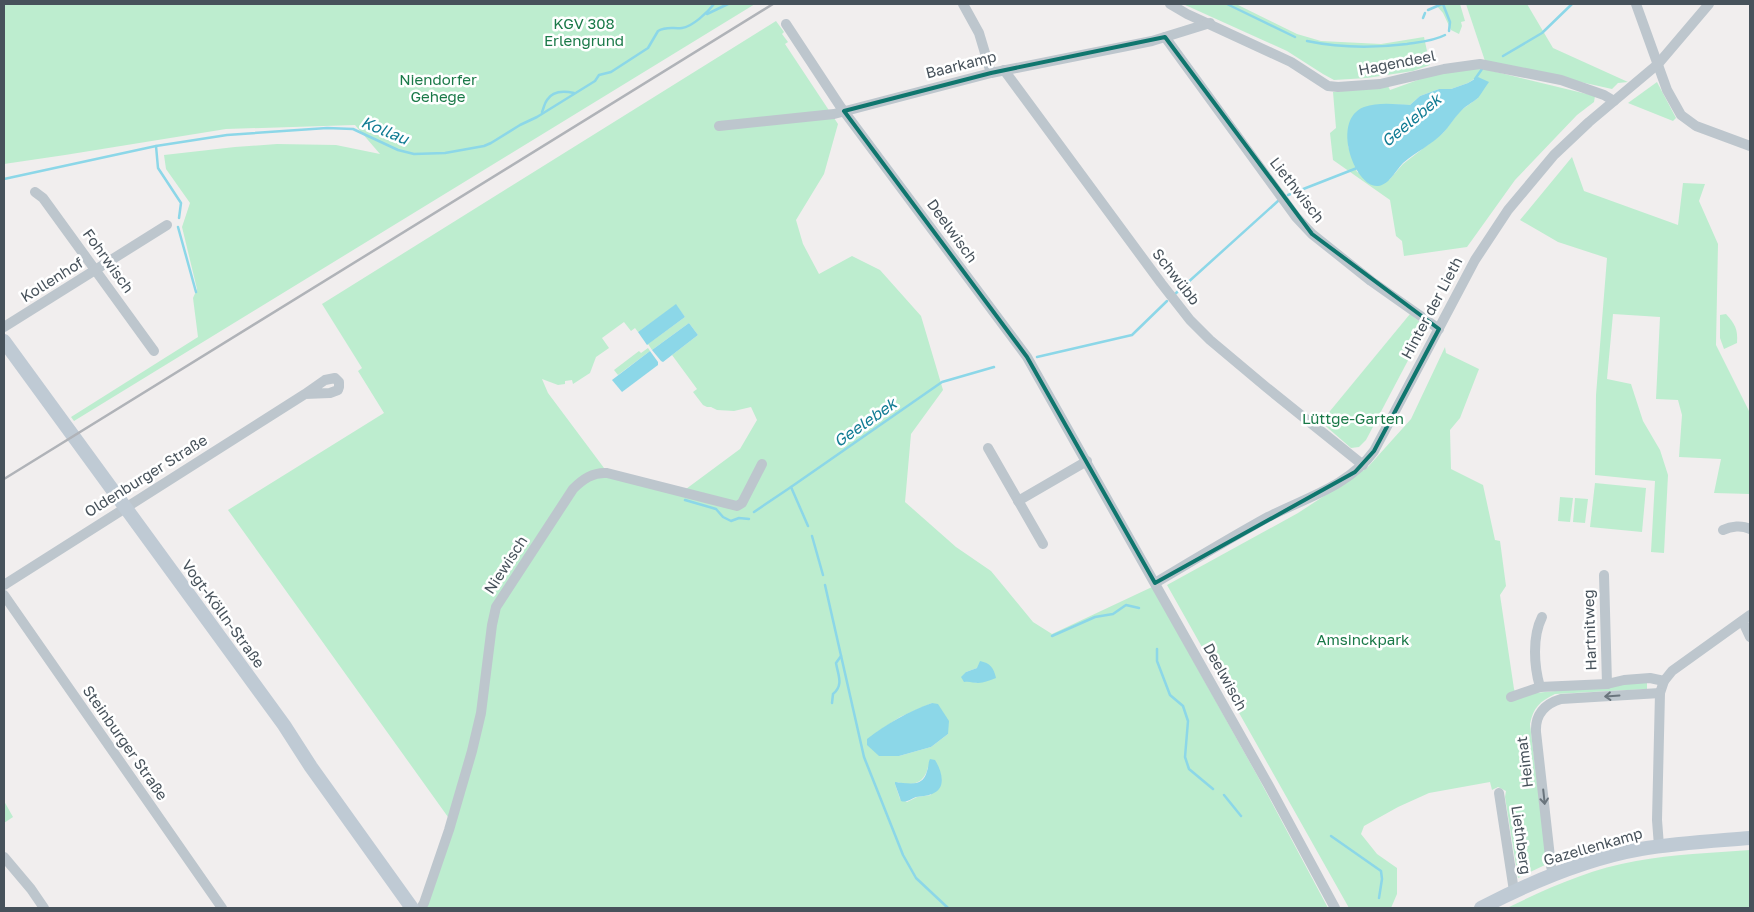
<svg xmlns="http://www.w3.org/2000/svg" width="1754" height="912" viewBox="0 0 1754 912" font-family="'Golos Text',sans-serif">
  <rect width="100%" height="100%" fill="#f1eeee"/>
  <g fill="#bdedcf" fill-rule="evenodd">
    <path d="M 4,4 L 755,4 L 74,421 L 71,417 L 198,337 L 193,298 L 197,289 L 182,227 L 190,203 L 166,169 L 164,155 L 235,147 L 277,144 L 336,145 L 380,154 L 355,125 L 226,129 L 65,155 L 4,164 Z"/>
    <path d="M 1183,4 L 1236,4 L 1297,34 L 1321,41 L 1381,44 L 1424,37 L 1430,65 L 1413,71 L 1367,78 L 1334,80 L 1323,74 L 1287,51 Z"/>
    <path d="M 1435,4 L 1460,4 L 1465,21 L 1461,22 L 1462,26 L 1459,34 L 1451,30 L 1443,13 Z"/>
    <path d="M 1466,4 L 1527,4 L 1553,48 L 1628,82 L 1618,83 L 1612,89 L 1485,61 Z"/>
    <path d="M 776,21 L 784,32 L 782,34 L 788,42 L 785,44 L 838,124 L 824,174 L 796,220 L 803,244 L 819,274 L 852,256 L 880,270 L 921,316 L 943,390 L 911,434 L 905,502 L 956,547 L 991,571 L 1033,622 L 1052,634 L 1152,587 L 1257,775 L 1328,908 L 426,908 L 456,820 L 448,817 L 228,510 L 384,413 L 358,371 L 362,368 L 322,304 ZM 676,305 L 685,317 L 648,344 L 652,350 L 689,323 L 698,335 L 672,355 L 697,389 L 693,392 L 703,405 L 707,407 L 711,407 L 717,410 L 734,411 L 751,407 L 757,420 L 740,449 L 686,489 L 604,468 L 548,393 L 542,379 L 558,385 L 565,384 L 565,381 L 572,380 L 573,384 L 590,373 L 596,357 L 609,348 L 602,338 L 624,322 L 631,331 L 635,328 L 638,332 ZM 977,668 L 977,683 L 970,681 L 966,672 ZM 932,703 L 948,734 L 931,747 L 899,756 L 879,756 L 877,732 L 900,717 ZM 928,767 L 931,795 L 917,797 L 907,802 L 900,799 L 895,784 L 898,782 C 912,787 925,783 928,767 Z"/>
    <path d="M 1480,68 L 1595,96 L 1594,102 L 1577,115 L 1515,180 L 1467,247 L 1404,256 L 1402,241 L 1396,236 L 1390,200 L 1333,160 L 1330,133 L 1336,128 L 1333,92 L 1388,86 L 1390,90 L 1440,72 ZM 1477,77 L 1478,98 L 1460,111 L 1443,133 L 1403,164 L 1389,180 L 1357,172 L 1348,146 L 1382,104 L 1410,105 L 1420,96 L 1439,89 L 1451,89 L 1468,83 Z"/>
    <path d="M 1657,82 L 1676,118 L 1673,121 L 1628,103 Z"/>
    <path d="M 1572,157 L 1584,191 L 1678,225 L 1683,183 L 1705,184 L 1699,201 L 1718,244 L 1716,345 L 1750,413 L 1750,494 L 1714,493 L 1721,459 L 1679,457 L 1682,415 L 1678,400 L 1656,399 L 1660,317 L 1613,314 L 1607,379 L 1631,384 L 1643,421 L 1660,450 L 1668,475 L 1664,553 L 1651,552 L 1655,481 L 1595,475 L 1596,395 L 1607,258 L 1558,242 L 1520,220 Z"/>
    <path d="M 1410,314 L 1420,322 L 1423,332 L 1366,440 L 1359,447 L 1351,448 L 1321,422 Z"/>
    <path d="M 1726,314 C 1735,324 1738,329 1737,343 L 1724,349 L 1720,338 L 1720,315 Z"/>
    <path d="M 1445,347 L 1446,353 L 1479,369 L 1460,418 L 1450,430 L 1451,469 L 1483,485 L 1495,540 L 1500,541 L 1506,586 L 1500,595 L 1514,689 L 1518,699 L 1535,693 L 1647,682 L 1647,689 L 1555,694 C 1540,701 1533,708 1530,724 L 1547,864 L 1518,878 L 1505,797 L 1506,791 L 1498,787 L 1492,790 L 1490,782 L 1429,793 L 1398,807 L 1364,826 L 1361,834 L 1377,854 L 1397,868 L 1397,894 L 1391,908 L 1349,908 L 1167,585 L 1298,513 L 1367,468 L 1411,419 Z"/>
    <path d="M 648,348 L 650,351 L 618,375 L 614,370 L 639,351 L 641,353 Z"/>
    <path d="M 1595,483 L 1646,488 L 1642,532 L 1590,527 Z"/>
    <path d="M 1560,497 L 1573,498 L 1570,522 L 1558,521 Z"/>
    <path d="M 1575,498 L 1588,499 L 1585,523 L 1573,522 Z"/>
    <path d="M 4,801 L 13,817 L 4,823 Z"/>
    <path d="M 1750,850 L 1750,908 L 1507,908 C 1548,888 1590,869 1636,861 C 1673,854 1712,853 1750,850 Z"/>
  </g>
  <g fill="#8cd7e8">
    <path d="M 1478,77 L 1489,82 C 1485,87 1482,93 1478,98 C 1472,103 1465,106 1460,112 C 1454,118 1449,127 1443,133 C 1431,145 1416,152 1403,163 C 1396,170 1389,185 1378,186 C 1355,188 1330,120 1364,107 C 1378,102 1395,104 1410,105 L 1420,96 L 1439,89 L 1451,89 L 1468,83 Z"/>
    <path d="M 676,304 L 685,317 L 647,345 L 638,332 Z"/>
    <path d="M 689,323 L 698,335 L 663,362 L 661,361 L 652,350 Z"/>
    <path d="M 650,351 L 658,362 L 658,365 L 622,392 L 612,380 Z"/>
    <path d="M 980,661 C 990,663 994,668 996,678 C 990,680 984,683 978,683 C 973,683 970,681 964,682 L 961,677 L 966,672 L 977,668 Z"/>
    <path d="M 932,703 L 938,704 L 949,721 L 948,734 L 931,747 L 899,756 L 879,756 L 867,745 L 867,739 C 886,724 909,711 932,703 Z"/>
    <path d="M 930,759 L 935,760 C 942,771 947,789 932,794 C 927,796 921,796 916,797 C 910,799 907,803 901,801 L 895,784 L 895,782 C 908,783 923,788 927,771 C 929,766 928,763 930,759 Z"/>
  </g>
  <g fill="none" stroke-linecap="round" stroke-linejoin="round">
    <g stroke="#8cd7e8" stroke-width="2.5">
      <path d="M 1227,4 L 1295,37"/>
      <path d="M 1443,4 L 1450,22 L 1449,31"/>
      <path d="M 1428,10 L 1442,4"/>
      <path d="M 707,14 L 728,4"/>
      <path d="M 1423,18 L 1425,13"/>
      <path d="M 1307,41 C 1340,48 1374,48 1407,44 C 1420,42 1434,41 1445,35"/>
      <path d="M 1503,56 L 1542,33 L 1572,4"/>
      <path d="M 1475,79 L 1482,69"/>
      <path d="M 542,112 C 544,108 544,104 547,100 C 553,90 565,91 574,93"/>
      <path d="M 156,146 L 158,168 L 181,203 L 179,218"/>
      <path d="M 4,179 L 156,146 L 227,135 L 327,128 L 353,129 L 398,150 L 414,154 L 445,153 L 484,146 L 491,143 L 520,125 L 537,117 L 595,81 L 599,75 L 611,72 L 648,48 L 658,31 C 667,26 673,29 682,28 C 692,27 708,12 714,4"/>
      <path d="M 1288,195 L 1357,168"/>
      <path d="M 178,227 L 196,292"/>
      <path d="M 1175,294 L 1278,201"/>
      <path d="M 1037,357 L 1132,335 L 1167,301"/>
      <path d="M 685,500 L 716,509 L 723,517 L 731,521 L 739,518 L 749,519"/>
      <path d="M 754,512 L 791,487"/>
      <path d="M 808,526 L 791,487 L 942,382 L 994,367"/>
      <path d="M 812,536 L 823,575"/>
      <path d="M 825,585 L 864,757 L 903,855 L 916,878 L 948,908"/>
      <path d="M 1052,636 L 1095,617 L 1113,614 L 1126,605 L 1139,608"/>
      <path d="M 1157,649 L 1157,661 L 1170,695 L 1183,706 L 1188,721 L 1185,757 L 1189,769 L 1213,789"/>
      <path d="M 832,703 L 833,694 C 844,685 838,675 836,663 L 841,656"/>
      <path d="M 1224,795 L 1241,816"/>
      <path d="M 1331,836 L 1381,871 L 1382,879 L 1379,898"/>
    </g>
    <g stroke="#bdc6cd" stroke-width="10">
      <path d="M 963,4 L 979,33 L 991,73"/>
      <path d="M 1170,4 L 1187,14 L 1291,62 L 1328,86 L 1338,87 L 1380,84 L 1444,69 L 1480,64 L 1561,80 L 1604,95 L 1614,101"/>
      <path d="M 1636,4 L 1667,90 L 1681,115 L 1696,126 L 1750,146"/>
      <path d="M 786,24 L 840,106 L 1027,357 L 1269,786 L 1335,908"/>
      <path d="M 1165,37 L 1296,217 L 1312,234 L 1371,281 L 1439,329"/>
      <path d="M 1004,70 L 1161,283 L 1190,320 L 1210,340 L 1266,387 L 1363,465"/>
      <path d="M 719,126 L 834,114 L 991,73 L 1152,41 L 1210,23"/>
      <path d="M 35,192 L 43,198 L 154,351"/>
      <path d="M 4,327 L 167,225"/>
      <path d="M 988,448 L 1043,544"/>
      <path d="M 1018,501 L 1087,461"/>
      <path d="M 1723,530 C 1731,526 1742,525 1750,529"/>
      <path d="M 1604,575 L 1607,684"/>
      <path d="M 1155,583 C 1192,561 1230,538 1268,517 C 1305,498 1349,486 1374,451 L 1475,260 L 1508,210 L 1554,155 L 1589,122 L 1658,64 L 1709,4"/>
      <path d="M 4,585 L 305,394 L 330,393 L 338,390 L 339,387 L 339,382 L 335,378 L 325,380 L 305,394"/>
      <path d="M 4,595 L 222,908"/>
      <path d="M 1743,622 L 1750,637"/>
      <path d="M 1540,687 C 1534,666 1532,637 1542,617"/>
      <path d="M 1511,697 L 1540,687 L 1607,684 L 1624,680 L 1650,678 L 1664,681"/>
      <path d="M 1499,793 L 1514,891"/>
      <path d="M 1659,846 L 1657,820 L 1660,693 L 1664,681 L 1672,671 L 1750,615"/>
      <path d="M 4,857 L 31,889 L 44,908"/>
      <path d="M 1553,874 L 1551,866 L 1536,732 C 1535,715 1544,704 1561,699 L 1660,693"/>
      <path d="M 421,908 L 424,903 L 449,830 L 472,751 L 481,713 L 492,625 L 496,607 L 573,489 C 583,479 593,472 607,473 L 737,506 L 742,503 L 762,464"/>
    </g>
    <g stroke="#bfcad4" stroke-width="14">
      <path d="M 4,341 L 284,725 L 311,767 L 412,908"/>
      <path d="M 1481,908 C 1531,882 1584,859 1641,849 C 1677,843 1714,841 1750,838"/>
    </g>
    <path stroke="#b0b3b8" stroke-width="2.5" d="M 4,479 L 773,4"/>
  </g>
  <defs><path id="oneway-shaft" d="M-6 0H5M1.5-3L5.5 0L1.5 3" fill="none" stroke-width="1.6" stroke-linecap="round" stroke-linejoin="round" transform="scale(1.25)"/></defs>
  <g stroke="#6a757d">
    <use href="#oneway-shaft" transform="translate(1612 696) rotate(176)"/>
    <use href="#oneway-shaft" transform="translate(1544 797) rotate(84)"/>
  </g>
  <path fill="none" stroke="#0f766e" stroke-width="4" stroke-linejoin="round" d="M 1165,37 L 1312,234 L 1439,329 L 1374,451 L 1355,472 L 1155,583 L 1027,357 L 844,111 L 991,73 Z"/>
  <g text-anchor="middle" stroke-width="5" stroke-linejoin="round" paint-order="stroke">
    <g font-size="15" fill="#1a7948" stroke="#fff">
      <text x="584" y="29">KGV 308<tspan x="584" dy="17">Erlengrund</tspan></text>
      <text x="438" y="85">Niendorfer<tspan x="438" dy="17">Gehege</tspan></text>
      <text x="1353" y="424">Lüttge-Garten</text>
      <text x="1363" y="645">Amsinckpark</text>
    </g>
    <g font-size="15" fill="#47525b" stroke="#fff">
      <text transform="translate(1397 63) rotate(-11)" y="5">Hagendeel</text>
      <text transform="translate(961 65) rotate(-14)" y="5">Baarkamp</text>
      <text transform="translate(1297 190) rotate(52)" y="5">Liethwisch</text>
      <text transform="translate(952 231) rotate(54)" y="5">Deelwisch</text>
      <text transform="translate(108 261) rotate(54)" y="5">Fohrwisch</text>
      <text transform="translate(1176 277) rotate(52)" y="5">Schwübb</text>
      <text transform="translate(52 280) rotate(-32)" y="5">Kollenhof</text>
      <text transform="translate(1432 308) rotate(-62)" y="5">Hinter der Lieth</text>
      <text transform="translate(146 476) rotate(-32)" y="5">Oldenburger Straße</text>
      <text transform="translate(506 565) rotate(-57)" y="5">Niewisch</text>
      <text transform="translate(223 614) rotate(54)" y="5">Vogt-Kölln-Straße</text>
      <text transform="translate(1590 630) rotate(-92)" y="5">Hartnitweg</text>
      <text transform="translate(1225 677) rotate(61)" y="5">Deelwisch</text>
      <text transform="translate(125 743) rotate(55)" y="5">Steinburger Straße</text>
      <text transform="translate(1525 762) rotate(-97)" y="5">Heimat</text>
      <text transform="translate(1521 840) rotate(82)" y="5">Liethberg</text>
      <text transform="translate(1593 847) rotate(-16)" y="5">Gazellenkamp</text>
    </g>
    <g font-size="16" font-style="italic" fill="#117c94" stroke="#fff">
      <text transform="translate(1411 120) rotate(-40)" y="6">Geelebek</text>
      <text transform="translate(385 130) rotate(22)" y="6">Kollau</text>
      <text transform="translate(865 422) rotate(-35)" y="6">Geelebek</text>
    </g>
  </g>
  <rect width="1754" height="912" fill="none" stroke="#47525b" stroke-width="10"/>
</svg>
